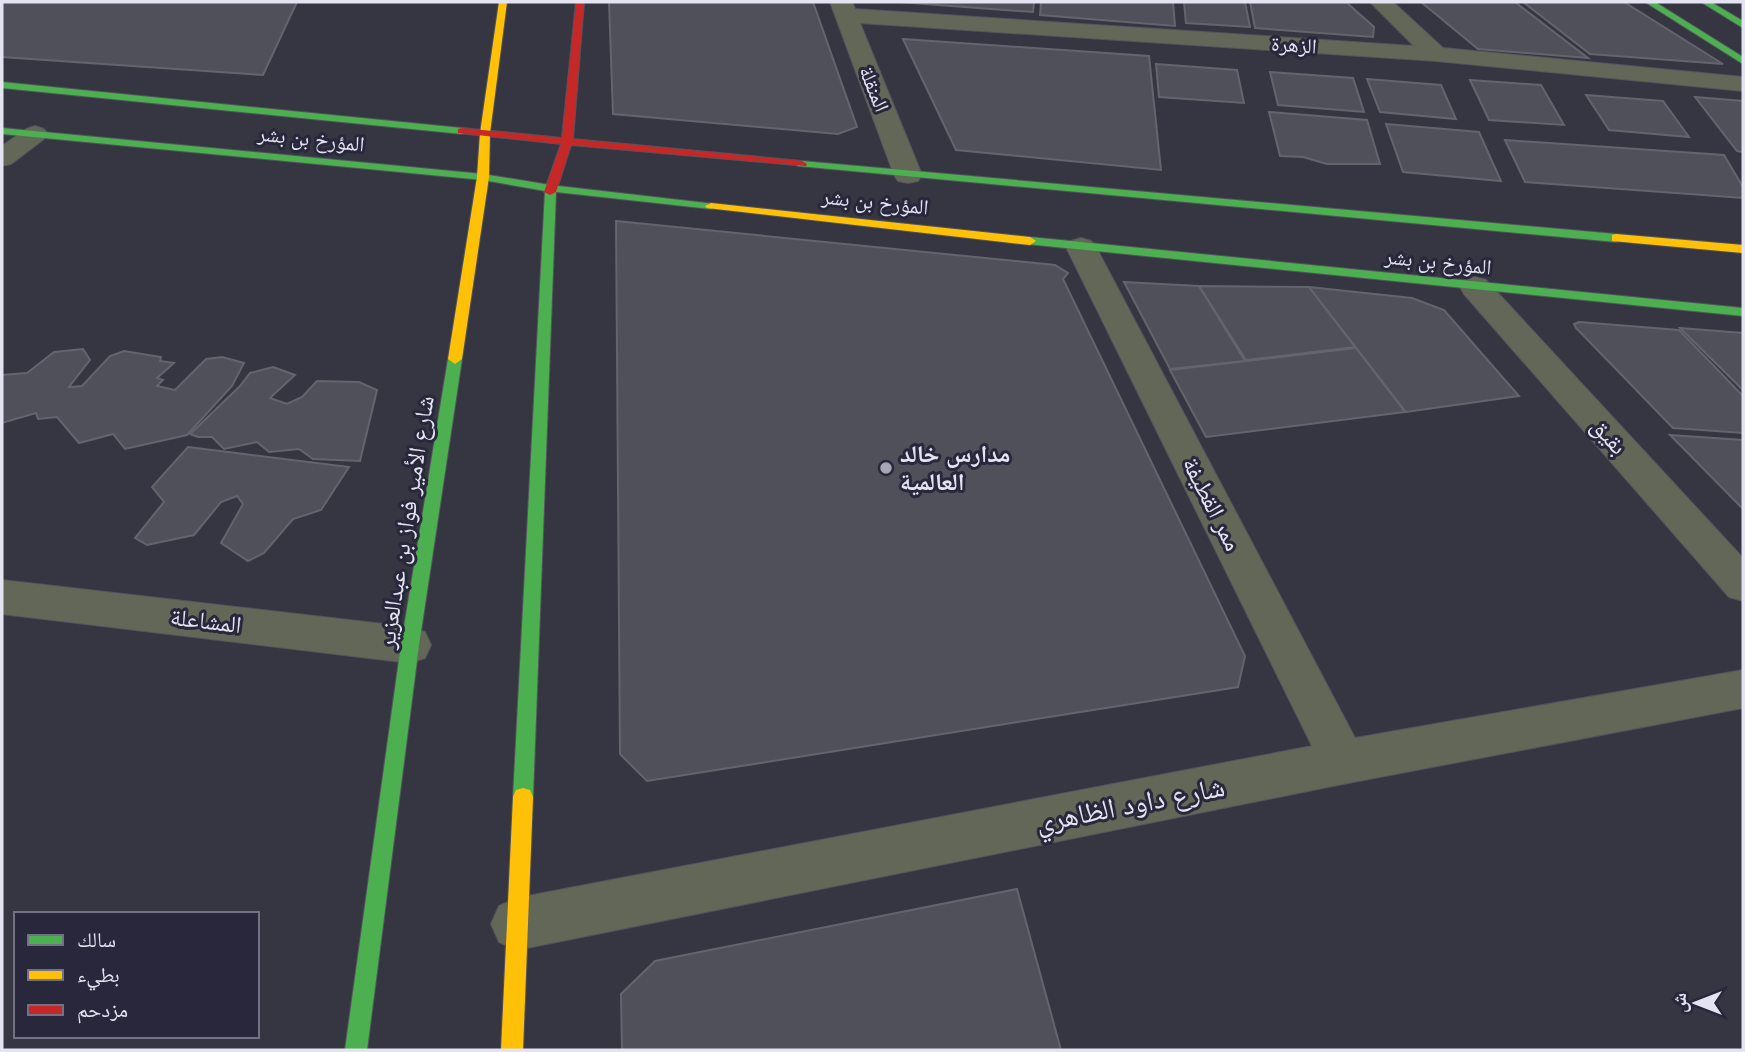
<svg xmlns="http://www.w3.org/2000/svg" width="1745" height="1052" viewBox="0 0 1745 1052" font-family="Helvetica,'Noto Naskh Arabic',sans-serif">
  <rect width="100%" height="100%" fill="#363642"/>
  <g fill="#50505a" stroke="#64646e" stroke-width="2">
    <path d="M 2,2 L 297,2 L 263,75 L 2,57 Z"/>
    <path d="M 609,2 L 813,2 L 857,127 L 838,134 L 613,114 Z"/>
    <path d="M 898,2 L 1034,2 L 1033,12 Z"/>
    <path d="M 1041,2 L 1173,2 L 1175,26 L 1040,15 Z"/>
    <path d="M 1184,2 L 1245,2 L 1250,27 L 1186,23 Z"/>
    <path d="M 1250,2 L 1346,2 L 1374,27 L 1373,37 L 1255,28 Z"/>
    <path d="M 1421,2 L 1515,2 L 1588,58 L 1478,49 Z"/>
    <path d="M 1523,2 L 1624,2 L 1723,64 L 1590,54 Z"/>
    <path d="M 903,39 L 1149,56 L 1161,170 L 956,150 Z"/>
    <path d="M 1156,64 L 1237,70 L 1244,103 L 1159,97 Z"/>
    <path d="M 1270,72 L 1353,78 L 1364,112 L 1278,105 Z"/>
    <path d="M 1367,79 L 1441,85 L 1456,119 L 1380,112 Z"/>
    <path d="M 1470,80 L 1541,85 L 1564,125 L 1489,120 Z"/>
    <path d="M 1586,95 L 1663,101 L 1689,137 L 1609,130 Z"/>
    <path d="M 1695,97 L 1743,101 L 1743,152 L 1737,151 Z"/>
    <path d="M 1269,112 L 1367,120 L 1380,164 L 1327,164 L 1303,157 L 1280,156 Z"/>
    <path d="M 1386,124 L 1479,132 L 1501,181 L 1403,172 Z"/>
    <path d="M 1505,140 L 1724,155 L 1743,187 L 1743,198 L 1525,182 Z"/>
    <path d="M 616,221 L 1055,265 L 1068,273 L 1063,279 L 1245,656 L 1238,687 L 647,781 L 620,754 Z"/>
    <path d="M 1124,282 L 1199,286 L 1245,361 L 1170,369 Z"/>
    <path d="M 1199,286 L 1309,287 L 1355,347 L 1246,360 Z"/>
    <path d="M 1309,287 L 1412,298 L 1444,310 L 1519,396 L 1406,412 Z"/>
    <path d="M 1579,322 L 1679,330 L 1743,396 L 1743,433 L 1673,428 L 1576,328 L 1574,324 Z"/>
    <path d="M 1680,328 L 1743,333 L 1743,390 Z"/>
    <path d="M 1356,348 L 1405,412 L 1206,437 L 1170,370 Z"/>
    <path d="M 83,349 L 90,360 L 69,387 L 82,386 L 110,356 L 124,351 L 161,357 L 160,361 L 174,363 L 157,378 L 163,380 L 157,386 L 175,390 L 206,359 L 222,357 L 244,363 L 232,386 L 187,435 L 125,449 L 113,434 L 79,443 L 57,417 L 38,419 L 36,413 L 2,423 L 2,375 L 27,373 L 54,352 Z"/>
    <path d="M 273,367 L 295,375 L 270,398 L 287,404 L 302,397 L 317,381 L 359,382 L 377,390 L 360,461 L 313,459 L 299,449 L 269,452 L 257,442 L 224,449 L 212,437 L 198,437 L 190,434 L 240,386 L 250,373 Z"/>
    <path d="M 1670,435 L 1743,440 L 1743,509 Z"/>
    <path d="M 188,447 L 349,467 L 321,510 L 293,519 L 264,553 L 248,561 L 221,543 L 243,504 L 237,496 L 221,502 L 194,535 L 147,545 L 135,538 L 164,502 L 152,487 Z"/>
    <path d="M 1017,889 L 1061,1050 L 622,1050 L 621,994 L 655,961 Z"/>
  </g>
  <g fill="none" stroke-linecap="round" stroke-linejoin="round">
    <defs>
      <g id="street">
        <path d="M 830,2 L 852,2 L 855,9 L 1414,46 L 1370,2 L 1393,2 L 1443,48 L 1743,77 L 1743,91 L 1436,61 L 860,23 L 922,175 L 918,181 L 908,183 L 898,181 L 894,175 Z"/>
        <path d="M 35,126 L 44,129 L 48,134 L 44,139 L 11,164 L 2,166 L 2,146 L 26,129 Z"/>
        <path d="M 1081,238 L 1091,241 L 1096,247 L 1355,738 L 1743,670 L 1743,708 L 1343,784 L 517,950 L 499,942 L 491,924 L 499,906 L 517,898 L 1312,746 L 1066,247 L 1071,241 Z"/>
        <path d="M 1475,277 L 1486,280 L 1743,558 L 1743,601 L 1729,597 L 1464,294 L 1460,287 L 1464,280 Z"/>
        <path d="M 2,580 L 410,627 L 425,632 L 431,645 L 425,658 L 410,663 L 2,614 Z"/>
      </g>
      <g id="fast">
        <path d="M 1645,2 L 1655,2 L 1743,57 L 1743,64 Z"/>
        <path d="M 1701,2 L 1711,2 L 1743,21 L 1743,28 Z"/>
        <path d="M 2,82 L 462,128 L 467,131 L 462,134 L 2,88 Z"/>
        <path d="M 2,128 L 483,174 L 550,185 L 715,204 L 717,206 L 711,209 L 556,192 L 533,797 L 530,804 L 523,806 L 516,804 L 513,797 L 545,191 L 483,180 L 2,134 Z"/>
        <path d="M 802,161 L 1616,234 L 1622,238 L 1616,242 L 798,166 L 797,164 Z"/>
        <path d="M 1030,237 L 1743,308 L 1743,316 L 1026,244 L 1026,238 Z"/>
        <path d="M 455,354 L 462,359 L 419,645 L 367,1050 L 345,1050 L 401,645 L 448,359 Z"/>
      </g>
      <g id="slow">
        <path d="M 499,2 L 507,2 L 490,133 L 489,177 L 462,359 L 455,364 L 448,359 L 477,177 L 480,133 Z"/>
        <path d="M 711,203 L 1030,237 L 1036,241 L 1030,245 L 707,208 L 705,206 Z"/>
        <path d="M 1616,234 L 1743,245 L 1743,253 L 1612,241 L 1612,235 Z"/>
        <path d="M 523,788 L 530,790 L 533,797 L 523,1050 L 501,1050 L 513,797 L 516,790 Z"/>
      </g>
      <path id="jam" d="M 576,2 L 584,2 L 573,139 L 802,161 L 807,164 L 806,166 L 571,145 L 556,192 L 550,195 L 544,192 L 561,144 L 458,133 L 458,129 L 462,128 L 562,138 Z"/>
    </defs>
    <use href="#street" stroke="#53535d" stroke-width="2"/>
    <use href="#fast" stroke="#53535d" stroke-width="2"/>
    <use href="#slow" stroke="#53535d" stroke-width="2"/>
    <use href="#jam" stroke="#53535d" stroke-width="2"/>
    <use href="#street" fill="#636758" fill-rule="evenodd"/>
    <use href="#fast" fill="#4caf50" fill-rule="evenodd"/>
    <use href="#slow" fill="#ffc107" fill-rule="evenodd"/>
    <use href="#jam" fill="#c62828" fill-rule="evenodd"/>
  </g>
  <circle fill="#a6a6b4" stroke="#28273c" stroke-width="2.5" cx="886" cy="468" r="7"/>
  <g text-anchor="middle" stroke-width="6" stroke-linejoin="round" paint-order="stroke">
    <g font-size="21" fill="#e3e3f1" stroke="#28273c">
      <text transform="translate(1294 45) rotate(4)" y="7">الزهرة</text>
      <text transform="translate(874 89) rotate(68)" y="7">المنقلة</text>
      <text transform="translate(311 139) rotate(6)" y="7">المؤرخ بن بشر</text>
      <text transform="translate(875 202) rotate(6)" y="7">المؤرخ بن بشر</text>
      <text transform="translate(1438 262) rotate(6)" y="7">المؤرخ بن بشر</text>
    </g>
    <g font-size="24" fill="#e3e3f1" stroke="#28273c">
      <text transform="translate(1609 436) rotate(48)" y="8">بقيق</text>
      <text transform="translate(1212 504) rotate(63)" y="8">ممر القطيفة</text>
      <text transform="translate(406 522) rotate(-81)" y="8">شارع الأمير فواز بن عبدالعزير</text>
      <text transform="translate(206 621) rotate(7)" y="8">المشاعلة</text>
    </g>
    <g font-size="24" font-weight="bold" fill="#e3e3f1" stroke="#28273c" text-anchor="start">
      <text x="900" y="462">مدارس خالد<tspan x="900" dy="28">العالمية</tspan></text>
    </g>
    <g font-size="28" fill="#e3e3f1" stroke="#28273c">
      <text transform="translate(1130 804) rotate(-11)" y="10">شارع داود الظاهري</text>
    </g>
  </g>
  <rect width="1745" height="1052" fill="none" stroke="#e3e3f1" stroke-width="7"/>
  <rect x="14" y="912" width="245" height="126" fill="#28273c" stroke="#737284" stroke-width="2"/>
  <rect x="28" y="935" width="35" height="10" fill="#4caf50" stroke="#737284" stroke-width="2"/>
  <text x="77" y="947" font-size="21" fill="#e3e3f1">سالك</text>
  <rect x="28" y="970" width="35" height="10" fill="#ffc107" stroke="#737284" stroke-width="2"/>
  <text x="77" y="982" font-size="21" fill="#e3e3f1">بطيء</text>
  <rect x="28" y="1005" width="35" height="10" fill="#c62828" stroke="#737284" stroke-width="2"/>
  <text x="77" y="1017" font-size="21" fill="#e3e3f1">مزدحم</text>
  <g transform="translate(1696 1003) rotate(270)" stroke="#28273c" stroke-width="5" paint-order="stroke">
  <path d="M0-5L12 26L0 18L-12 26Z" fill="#e3e3f1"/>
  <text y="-10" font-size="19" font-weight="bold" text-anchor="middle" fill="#e3e3f1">ش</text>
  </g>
</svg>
